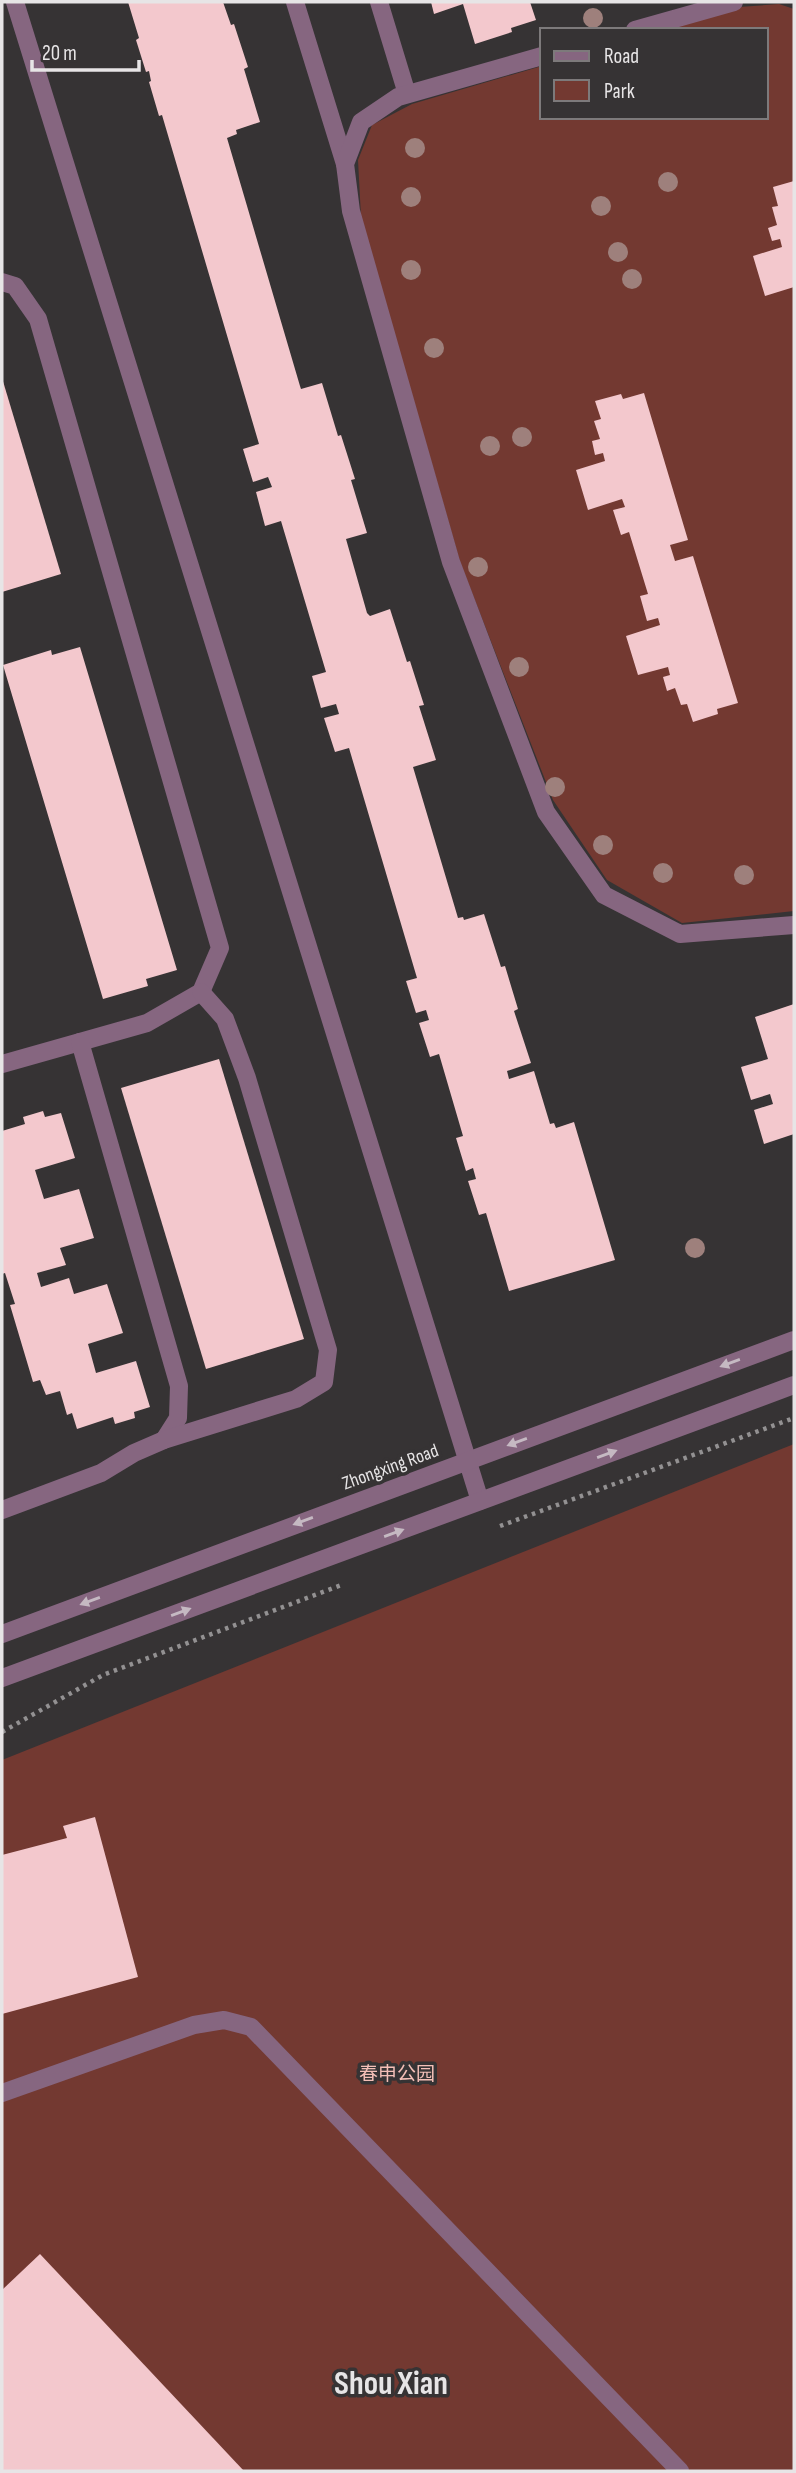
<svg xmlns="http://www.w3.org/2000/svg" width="796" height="2473" viewBox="0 0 796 2473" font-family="'Sofia Sans Condensed','Noto Sans SC',sans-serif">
  <rect width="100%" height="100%" fill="#363334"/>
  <g fill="#733931">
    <path d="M 779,4 L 794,9 L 794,911 L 682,923 L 607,880 L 553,800 L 460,562 L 361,217 L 358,160 L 372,125 L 412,104 L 542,66 L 542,117 L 766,117 L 766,30 L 664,30 L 739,7 Z"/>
    <path d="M 794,1444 L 794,2471 L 2,2471 L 2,1760 Z"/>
  </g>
  <g fill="#f3c8cd">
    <path d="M 128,2 L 223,2 L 231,25 L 234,24 L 248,67 L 244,69 L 260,122 L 236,130 L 237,134 L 227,138 L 300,386 L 301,389 L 322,383 L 338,436 L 341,435 L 355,479 L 351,480 L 367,533 L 346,539 L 367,613 L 370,616 L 390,609 L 407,662 L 410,661 L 424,705 L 419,706 L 436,760 L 413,767 L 458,918 L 463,917 L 464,920 L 484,914 L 501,967 L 505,966 L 518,1009 L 514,1011 L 531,1063 L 507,1071 L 509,1079 L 534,1071 L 550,1124 L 554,1123 L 556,1128 L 574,1122 L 615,1260 L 509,1291 L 486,1213 L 479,1215 L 468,1181 L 476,1179 L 473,1168 L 466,1171 L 456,1138 L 463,1136 L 439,1054 L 430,1057 L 419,1023 L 429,1020 L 426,1010 L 416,1013 L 406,981 L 417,978 L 349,748 L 335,752 L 324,718 L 339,714 L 336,704 L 321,708 L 312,676 L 326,672 L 281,521 L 265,526 L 256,492 L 272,487 L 268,477 L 253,482 L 243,449 L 259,444 L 162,115 L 159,116 L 149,82 L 151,81 L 149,71 L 146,72 L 136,40 L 139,38 Z"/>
    <path d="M 431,2 L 530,2 L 536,20 L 511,28 L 512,32 L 475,44 L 463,4 L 434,14 Z"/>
    <path d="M 794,181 L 794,287 L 765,296 L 753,256 L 782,247 L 780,239 L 772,241 L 768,228 L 777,225 L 772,207 L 778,206 L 773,187 Z"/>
    <path d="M 2,378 L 61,574 L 2,592 Z"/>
    <path d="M 644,393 L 688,540 L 670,545 L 675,561 L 693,556 L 738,703 L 717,709 L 718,714 L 693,722 L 687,704 L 681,705 L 675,688 L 667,691 L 663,677 L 670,675 L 668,667 L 638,675 L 626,636 L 660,625 L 658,618 L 647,621 L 640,596 L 648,594 L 629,532 L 621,535 L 613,510 L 625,507 L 622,499 L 588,510 L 576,470 L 605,461 L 603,453 L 595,455 L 592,441 L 600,439 L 594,421 L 601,419 L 595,401 L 621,394 L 623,399 Z"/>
    <path d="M 80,647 L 177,970 L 146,979 L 148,986 L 103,999 L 3,665 L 51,650 L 52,655 Z"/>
    <path d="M 794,1004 L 794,1134 L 764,1144 L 754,1110 L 773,1104 L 770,1094 L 751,1100 L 741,1067 L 768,1059 L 755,1017 Z"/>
    <path d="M 219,1059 L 304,1339 L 206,1369 L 121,1088 Z"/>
    <path d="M 43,1111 L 45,1117 L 61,1113 L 75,1158 L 35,1170 L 44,1199 L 79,1189 L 94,1238 L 60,1248 L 66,1265 L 37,1273 L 41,1287 L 69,1278 L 74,1294 L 107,1284 L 123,1333 L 88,1344 L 96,1373 L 136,1361 L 150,1407 L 134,1412 L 135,1418 L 115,1424 L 113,1417 L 77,1429 L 72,1413 L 67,1415 L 60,1391 L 46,1395 L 40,1380 L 33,1382 L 10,1305 L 15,1304 L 5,1273 L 2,1274 L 2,1131 L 25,1124 L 23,1117 Z"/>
    <path d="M 95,1817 L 138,1977 L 2,2014 L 2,1855 L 67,1838 L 63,1826 Z"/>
    <path d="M 40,2254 L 244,2471 L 2,2471 L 2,2290 Z"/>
  </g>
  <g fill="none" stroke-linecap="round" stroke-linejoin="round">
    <g stroke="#939192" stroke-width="4.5" stroke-dasharray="3.5 5" stroke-linecap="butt">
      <path d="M 500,1526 L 794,1418"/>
      <path d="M 2,1732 L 103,1675 L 344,1584"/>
    </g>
    <g stroke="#866680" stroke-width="18">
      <path d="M 2,282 L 15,286 L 38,319 L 220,948 L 201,992 L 147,1023 L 2,1064"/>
      <path d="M 80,1042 L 179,1386 L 178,1418 L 164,1440"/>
      <path d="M 2,1510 L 101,1473 L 134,1453 L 164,1440 L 296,1399 L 324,1382 L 328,1350 L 247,1078 L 225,1019 L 201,992"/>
    </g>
    <g stroke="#866680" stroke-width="18">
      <path d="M 15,2 L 480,1501"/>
      <path d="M 295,2 L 345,164"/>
      <path d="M 379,2 L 407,94"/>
      <path d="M 635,30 L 734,2"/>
      <path d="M 542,56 L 398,97 L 361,122 L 345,164 L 351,211 L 451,562 L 546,812 L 604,895 L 680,934 L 794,925"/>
      <path d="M 2,2093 L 194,2025 L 224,2020 L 251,2027 L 680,2471"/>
    </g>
    <g stroke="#866680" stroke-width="18">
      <path d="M 2,1634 L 794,1340"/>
      <path d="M 2,1678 L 794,1385"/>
    </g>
  </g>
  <g fill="#9e807c">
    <circle cx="593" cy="18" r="10"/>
    <circle cx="415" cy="148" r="10"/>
    <circle cx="668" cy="182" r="10"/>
    <circle cx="411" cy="197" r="10"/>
    <circle cx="601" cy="206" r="10"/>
    <circle cx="618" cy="252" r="10"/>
    <circle cx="411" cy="270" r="10"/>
    <circle cx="632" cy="279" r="10"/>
    <circle cx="434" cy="348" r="10"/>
    <circle cx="522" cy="437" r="10"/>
    <circle cx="490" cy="446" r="10"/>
    <circle cx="478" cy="567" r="10"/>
    <circle cx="519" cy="667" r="10"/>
    <circle cx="555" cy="787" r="10"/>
    <circle cx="603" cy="845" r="10"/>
    <circle cx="663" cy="873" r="10"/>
    <circle cx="744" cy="875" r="10"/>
    <circle cx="695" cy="1248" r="10"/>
  </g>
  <defs><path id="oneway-solid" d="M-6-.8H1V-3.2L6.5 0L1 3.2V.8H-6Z" transform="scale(1.75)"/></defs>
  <g fill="#c5b9c2">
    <use href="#oneway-solid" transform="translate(730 1363) rotate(160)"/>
    <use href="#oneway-solid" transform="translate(517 1442) rotate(160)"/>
    <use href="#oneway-solid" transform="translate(607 1454) rotate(-20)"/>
    <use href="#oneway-solid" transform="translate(303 1521) rotate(160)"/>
    <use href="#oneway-solid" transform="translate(394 1533) rotate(-20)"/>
    <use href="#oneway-solid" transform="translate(90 1601) rotate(160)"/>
    <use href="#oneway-solid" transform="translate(181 1612) rotate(-20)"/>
  </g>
  <g text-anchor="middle" stroke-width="7" stroke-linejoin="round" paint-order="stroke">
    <g font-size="19" fill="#e7e5e6" stroke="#363334">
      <text transform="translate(390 1466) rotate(-20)" y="7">Zhongxing Road</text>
    </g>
    <g font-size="19" fill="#f3bfb7" stroke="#363334">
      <text x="397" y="2080">春申公园</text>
    </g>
    <g font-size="33" font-weight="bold" fill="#e7e5e6" stroke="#363334">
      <text x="391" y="2394">Shou Xian</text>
    </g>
  </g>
  <rect width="796" height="2473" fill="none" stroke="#e7e5e6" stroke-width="7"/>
  <rect x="540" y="28" width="228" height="91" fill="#363334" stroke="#7d7a7b" stroke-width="2"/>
  <rect x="554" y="51" width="35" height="10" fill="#866680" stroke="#7d7a7b" stroke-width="2"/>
  <text x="604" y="63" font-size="21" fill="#e7e5e6">Road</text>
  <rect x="554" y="80" width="35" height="21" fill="#733931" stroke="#7d7a7b" stroke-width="2"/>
  <text x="604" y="98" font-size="21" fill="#e7e5e6">Park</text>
  <path d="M32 60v10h107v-10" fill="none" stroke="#e7e5e6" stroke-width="3.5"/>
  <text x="42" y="60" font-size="21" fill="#e7e5e6" stroke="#363334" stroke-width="5" paint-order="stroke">20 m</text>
</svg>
